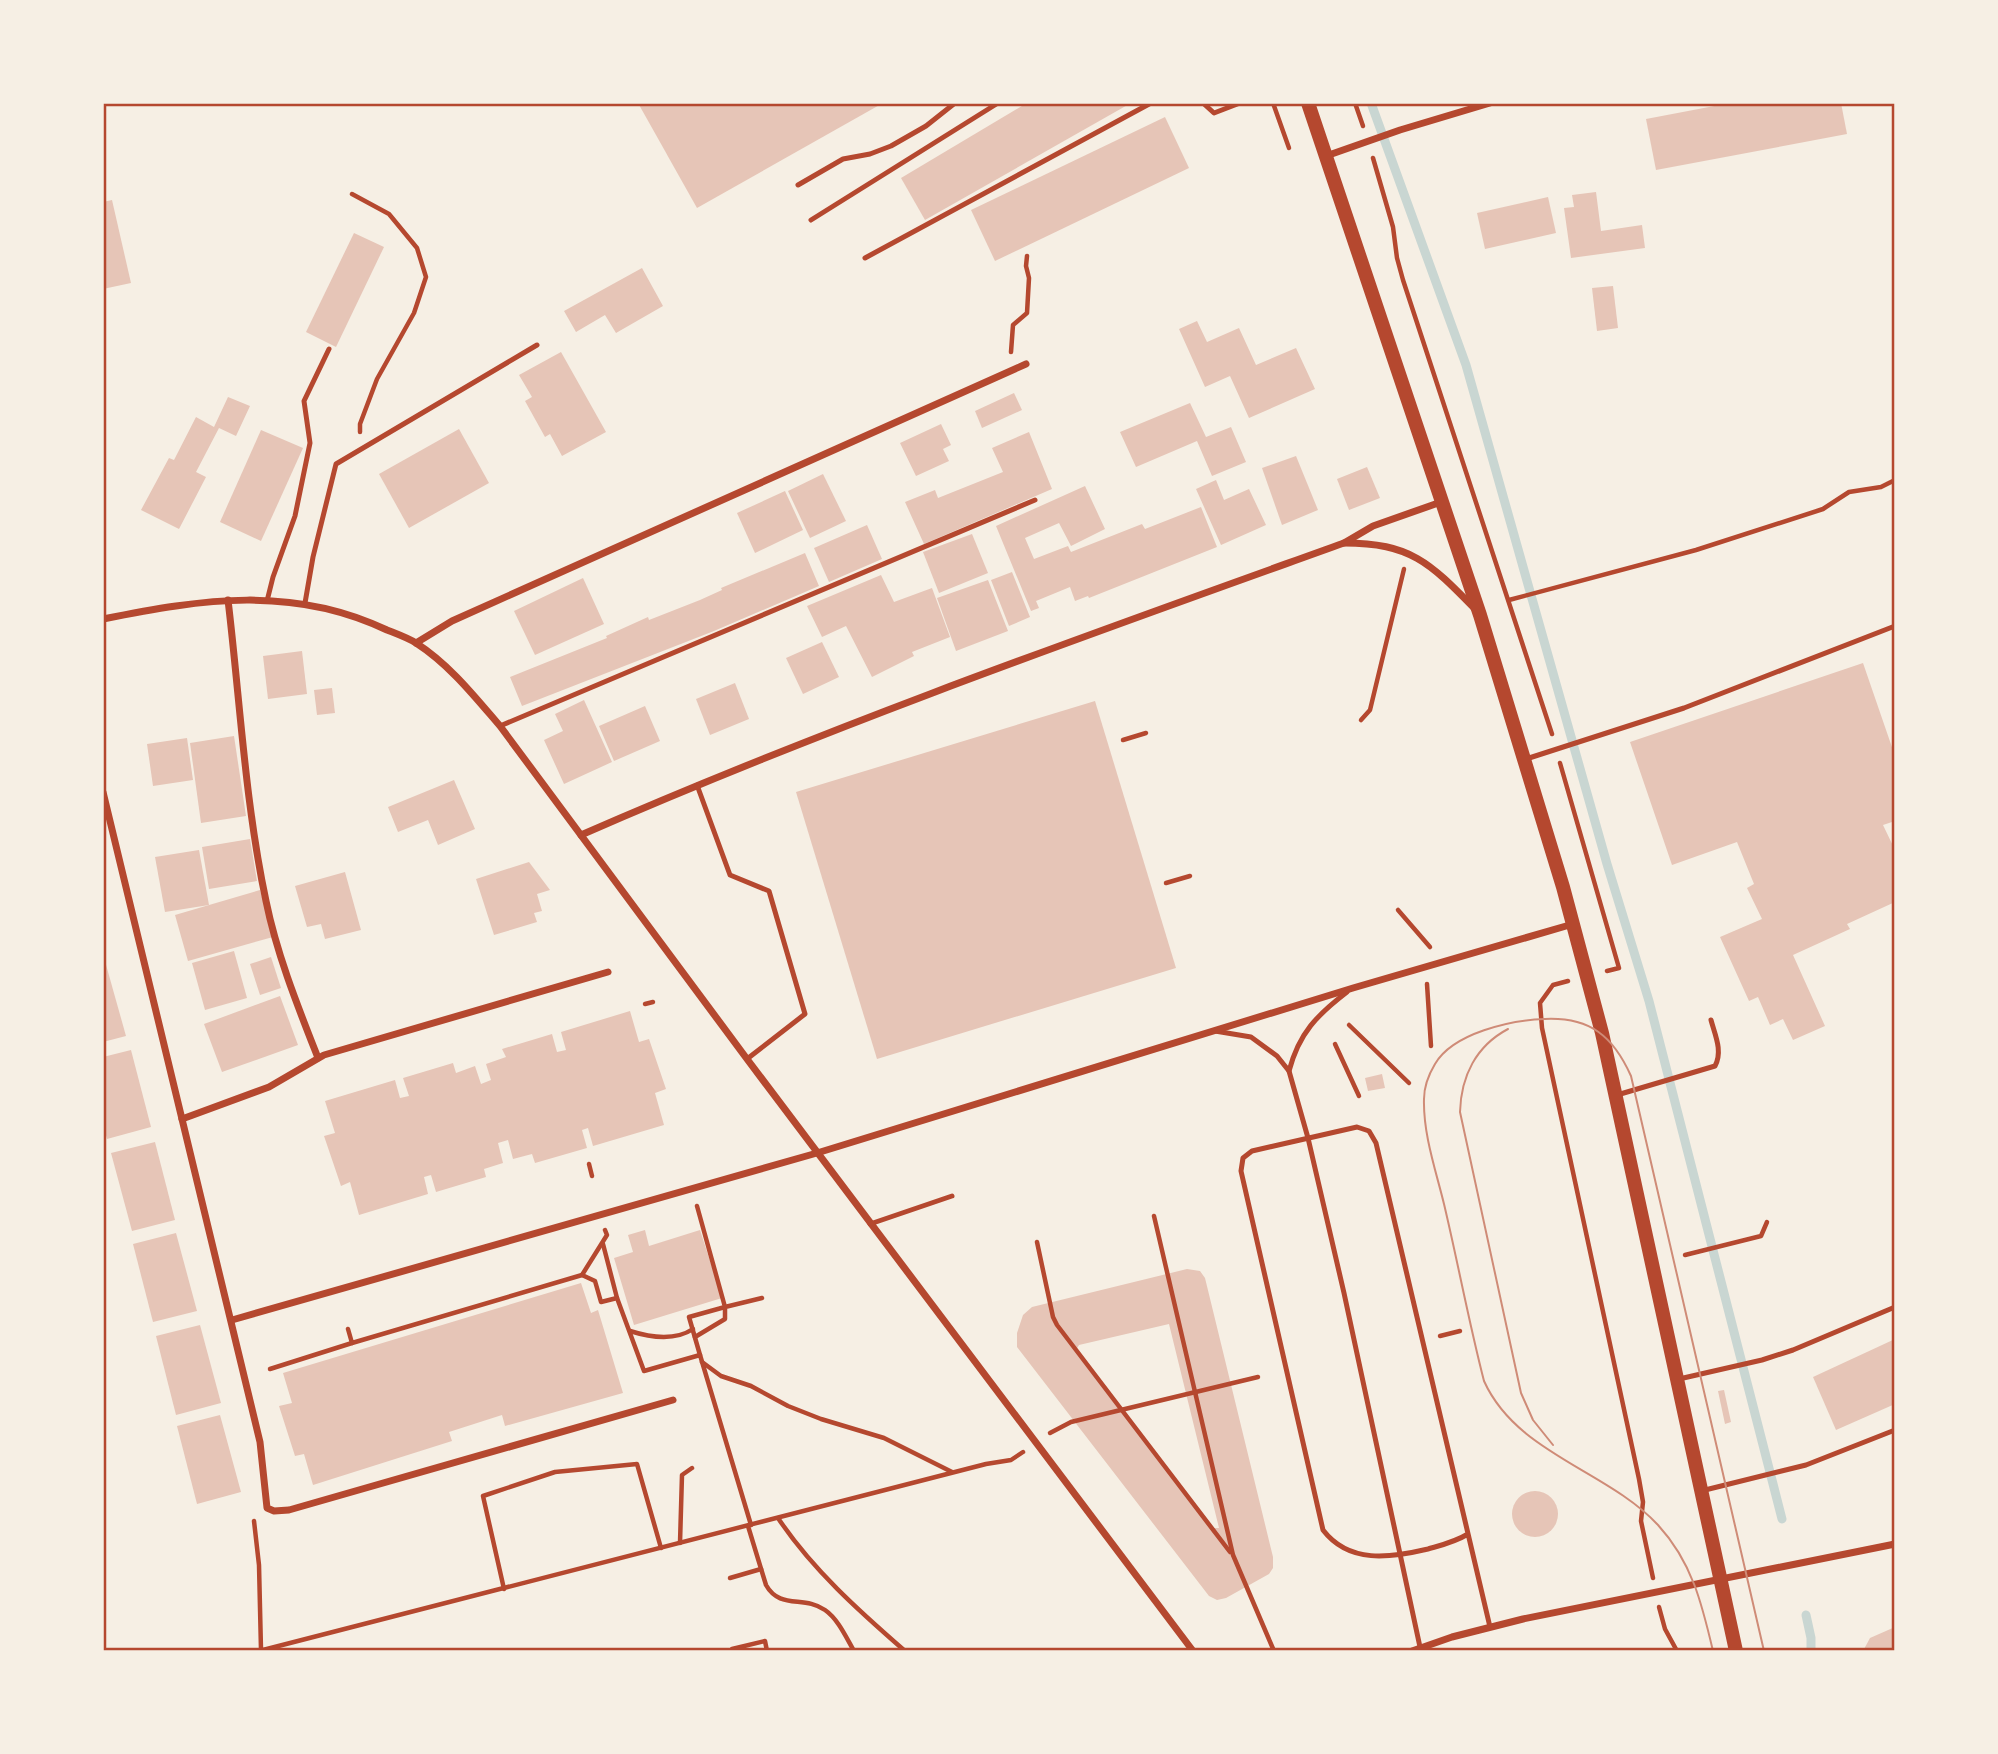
<svg xmlns="http://www.w3.org/2000/svg" width="1998" height="1754" viewBox="0 0 1998 1754" font-family="Rubik,sans-serif">
  <rect width="100%" height="100%" fill="#f6efe4"/>
  <g fill="none" stroke-linecap="round" stroke-linejoin="round">
    <g stroke="#c9d6d2" stroke-width="9">
      <path d="M 1371,103 L 1466,365 L 1607,864 L 1649,1001 L 1782,1519"/>
      <path d="M 1806,1615 L 1811,1638 L 1811,1651"/>
    </g>
  </g>
  <g fill="#e6c5b7" fill-rule="evenodd">
    <path d="M 638,103 L 883,103 L 697,208 Z"/>
    <path d="M 1027,103 L 1131,103 L 925,220 L 901,178 Z"/>
    <path d="M 1730,103 L 1841,103 L 1847,134 L 1656,170 L 1646,119 Z"/>
    <path d="M 1165,117 L 1189,168 L 995,261 L 971,210 Z"/>
    <path d="M 1596,192 L 1601,231 L 1642,225 L 1645,248 L 1571,258 L 1564,208 L 1574,207 L 1572,195 Z"/>
    <path d="M 1548,197 L 1556,233 L 1485,249 L 1477,213 Z"/>
    <path d="M 112,200 L 131,283 L 103,289 L 103,202 Z"/>
    <path d="M 354,233 L 384,247 L 336,347 L 306,332 Z"/>
    <path d="M 642,268 L 663,306 L 616,333 L 605,315 L 576,332 L 564,311 Z"/>
    <path d="M 1613,286 L 1618,328 L 1597,331 L 1592,288 Z"/>
    <path d="M 1197,321 L 1207,342 L 1239,328 L 1256,365 L 1296,348 L 1315,389 L 1249,418 L 1230,376 L 1205,387 L 1179,329 Z"/>
    <path d="M 561,352 L 606,432 L 562,456 L 550,434 L 545,437 L 525,401 L 532,397 L 519,375 Z"/>
    <path d="M 1014,393 L 1022,410 L 982,428 L 975,411 Z"/>
    <path d="M 228,397 L 250,406 L 236,436 L 219,428 L 196,472 L 206,477 L 179,529 L 141,510 L 169,458 L 174,460 L 196,417 L 214,427 Z"/>
    <path d="M 1190,403 L 1206,437 L 1231,427 L 1246,462 L 1212,476 L 1197,441 L 1136,467 L 1120,432 Z"/>
    <path d="M 941,424 L 951,445 L 943,449 L 949,461 L 916,476 L 900,443 Z"/>
    <path d="M 459,429 L 489,483 L 409,528 L 379,474 Z"/>
    <path d="M 261,430 L 303,448 L 261,541 L 220,522 Z"/>
    <path d="M 1029,432 L 1052,489 L 924,544 L 905,502 L 935,490 L 938,498 L 1003,472 L 992,448 Z"/>
    <path d="M 1296,456 L 1318,510 L 1282,525 L 1262,468 Z"/>
    <path d="M 1367,467 L 1380,498 L 1349,510 L 1337,479 Z"/>
    <path d="M 823,474 L 846,521 L 810,538 L 788,491 Z"/>
    <path d="M 1216,480 L 1224,500 L 1249,489 L 1266,525 L 1221,545 L 1196,489 Z"/>
    <path d="M 1085,486 L 1105,529 L 1071,546 L 1059,523 L 1025,538 L 1034,559 L 1068,546 L 1071,552 L 1142,524 L 1145,529 L 1201,507 L 1217,547 L 1089,598 L 1088,596 L 1075,601 L 1070,587 L 1036,601 L 1039,608 L 1031,611 L 996,526 Z"/>
    <path d="M 785,491 L 803,530 L 755,553 L 737,513 Z"/>
    <path d="M 867,525 L 882,559 L 829,582 L 814,548 Z"/>
    <path d="M 972,534 L 988,573 L 939,593 L 923,552 Z"/>
    <path d="M 805,553 L 819,586 L 714,631 L 522,706 L 510,677 L 607,638 L 606,636 L 648,617 L 649,620 L 700,600 L 722,590 L 721,588 Z"/>
    <path d="M 1012,572 L 1030,617 L 1009,626 L 991,580 Z"/>
    <path d="M 881,575 L 894,602 L 932,588 L 950,637 L 912,652 L 914,656 L 872,677 L 846,626 L 822,637 L 807,606 Z"/>
    <path d="M 583,578 L 604,624 L 535,655 L 514,611 Z"/>
    <path d="M 988,580 L 1008,631 L 956,651 L 937,598 Z"/>
    <path d="M 822,642 L 839,677 L 803,694 L 786,658 Z"/>
    <path d="M 302,651 L 307,694 L 268,699 L 263,656 Z"/>
    <path d="M 1863,663 L 1895,756 L 1895,821 L 1883,825 L 1895,850 L 1895,902 L 1847,924 L 1850,929 L 1793,955 L 1825,1026 L 1793,1040 L 1783,1019 L 1770,1025 L 1758,997 L 1749,1001 L 1720,937 L 1762,919 L 1747,888 L 1754,884 L 1737,842 L 1672,865 L 1630,742 Z"/>
    <path d="M 735,683 L 749,719 L 710,735 L 696,699 Z"/>
    <path d="M 332,688 L 335,713 L 317,715 L 314,690 Z"/>
    <path d="M 584,700 L 612,762 L 564,784 L 544,740 L 563,731 L 555,714 Z"/>
    <path d="M 1095,701 L 1176,968 L 877,1059 L 796,792 Z"/>
    <path d="M 645,706 L 660,741 L 614,761 L 599,726 Z"/>
    <path d="M 234,736 L 246,816 L 201,823 L 190,743 Z"/>
    <path d="M 187,738 L 193,780 L 153,786 L 147,744 Z"/>
    <path d="M 454,780 L 475,829 L 438,845 L 428,820 L 398,832 L 388,807 Z"/>
    <path d="M 250,839 L 257,881 L 209,889 L 202,847 Z"/>
    <path d="M 199,850 L 209,905 L 165,912 L 155,857 Z"/>
    <path d="M 529,862 L 550,890 L 537,894 L 542,911 L 534,913 L 537,922 L 494,935 L 476,879 Z"/>
    <path d="M 345,872 L 361,930 L 325,939 L 321,924 L 307,927 L 295,886 Z"/>
    <path d="M 260,890 L 273,937 L 188,961 L 175,915 Z"/>
    <path d="M 234,951 L 247,998 L 205,1010 L 192,963 Z"/>
    <path d="M 103,954 L 126,1036 L 103,1042 Z"/>
    <path d="M 271,957 L 281,988 L 260,995 L 250,964 Z"/>
    <path d="M 280,996 L 298,1045 L 222,1072 L 204,1024 Z"/>
    <path d="M 630,1011 L 639,1042 L 649,1039 L 666,1089 L 655,1093 L 664,1125 L 593,1146 L 588,1128 L 582,1130 L 587,1148 L 535,1163 L 532,1154 L 513,1159 L 508,1140 L 498,1143 L 503,1163 L 484,1169 L 486,1177 L 436,1192 L 431,1175 L 424,1177 L 428,1194 L 359,1215 L 350,1182 L 341,1186 L 324,1136 L 335,1133 L 325,1101 L 395,1080 L 400,1098 L 409,1096 L 403,1078 L 453,1063 L 456,1073 L 475,1066 L 481,1084 L 491,1080 L 486,1064 L 506,1057 L 502,1049 L 552,1034 L 557,1052 L 566,1050 L 561,1032 Z"/>
    <path d="M 131,1050 L 151,1127 L 107,1139 L 103,1125 L 103,1057 Z"/>
    <path d="M 1382,1074 L 1385,1088 L 1368,1091 L 1365,1078 Z"/>
    <path d="M 155,1142 L 175,1220 L 132,1231 L 111,1153 Z"/>
    <path d="M 645,1230 L 649,1246 L 700,1230 L 722,1298 L 634,1325 L 614,1258 L 633,1252 L 628,1235 Z"/>
    <path d="M 176,1233 L 197,1311 L 153,1322 L 133,1244 Z"/>
    <path d="M 1187,1269 L 1200,1271 L 1205,1278 L 1273,1557 L 1273,1568 L 1269,1574 L 1226,1598 L 1217,1600 L 1209,1596 L 1017,1347 L 1017,1333 L 1023,1315 L 1032,1307 ZM 1169,1324 L 1219,1528 L 1211,1528 L 1076,1350 L 1079,1345 Z"/>
    <path d="M 581,1283 L 591,1313 L 598,1310 L 623,1393 L 505,1426 L 502,1415 L 449,1432 L 452,1441 L 313,1485 L 304,1454 L 295,1456 L 279,1406 L 292,1403 L 283,1373 Z"/>
    <path d="M 200,1325 L 221,1403 L 176,1415 L 156,1336 Z"/>
    <path d="M 1895,1339 L 1895,1404 L 1836,1430 L 1813,1377 Z"/>
    <path d="M 1724,1390 L 1731,1422 L 1725,1424 L 1718,1391 Z"/>
    <path d="M 220,1415 L 241,1492 L 197,1504 L 177,1426 Z"/>
    <circle cx="1535" cy="1514" r="23"/>
    <path d="M 1895,1627 L 1895,1651 L 1863,1651 L 1870,1638 Z"/>
  </g>
  <g fill="none" stroke-linecap="round" stroke-linejoin="round">
    <g stroke="#b5482f" stroke-width="4.5">
      <path d="M 1273,103 L 1289,148"/>
      <path d="M 1355,103 L 1363,126"/>
      <path d="M 1373,158 L 1393,227 L 1397,258 L 1403,280 L 1552,734"/>
      <path d="M 352,194 L 389,214 L 417,248 L 426,277 L 414,313 L 377,379 L 360,424 L 360,432"/>
      <path d="M 1011,352 L 1013,325 L 1027,313 L 1029,278 L 1026,266 L 1027,256"/>
      <path d="M 1509,600 L 1696,550 L 1823,509 L 1849,492 L 1881,487 L 1895,480"/>
      <path d="M 1361,720 L 1370,710 L 1404,569"/>
      <path d="M 1123,740 L 1146,733"/>
      <path d="M 1560,763 L 1619,968 L 1607,971"/>
      <path d="M 1166,883 L 1190,876"/>
      <path d="M 1398,910 L 1430,947"/>
      <path d="M 1568,981 L 1553,985 L 1540,1003 L 1542,1028 L 1639,1479 L 1643,1502 L 1641,1521 L 1653,1578"/>
      <path d="M 1427,984 L 1431,1046"/>
      <path d="M 645,1004 L 653,1002"/>
      <path d="M 1349,1025 L 1409,1083"/>
      <path d="M 1335,1044 L 1359,1096"/>
      <path d="M 589,1164 L 592,1176"/>
      <path d="M 697,1206 L 725,1307 L 689,1317 L 700,1355"/>
      <path d="M 1154,1216 L 1233,1555 L 1274,1651"/>
      <path d="M 1037,1242 L 1053,1317 L 1057,1325 L 1230,1552"/>
      <path d="M 603,1244 L 617,1298 L 644,1371 L 700,1355 L 751,1525"/>
      <path d="M 1685,1255 L 1761,1236 L 1767,1222"/>
      <path d="M 582,1275 L 595,1281 L 601,1302 L 617,1298"/>
      <path d="M 348,1329 L 352,1343 L 582,1275 L 607,1235 L 605,1230"/>
      <path d="M 630,1331 C 649,1337 675,1341 693,1329"/>
      <path d="M 1440,1336 L 1460,1331"/>
      <path d="M 695,1337 L 725,1319 L 725,1307 L 762,1298"/>
      <path d="M 702,1362 L 721,1376 L 751,1386 L 788,1406 L 821,1419 L 884,1438 L 952,1472"/>
      <path d="M 270,1369 L 352,1343"/>
      <path d="M 1050,1433 L 1071,1422 L 1258,1377"/>
      <path d="M 778,1518 C 812,1569 859,1611 905,1651"/>
      <path d="M 254,1521 L 259,1565 L 261,1650"/>
      <path d="M 748,1526 L 766,1585 C 780,1610 804,1595 825,1610 C 838,1619 846,1637 854,1651"/>
      <path d="M 680,1543 L 682,1475 L 692,1468"/>
      <path d="M 730,1578 L 761,1569"/>
      <path d="M 504,1589 L 483,1496 L 555,1472 L 637,1464 L 661,1548"/>
      <path d="M 1659,1607 L 1665,1629 L 1677,1651"/>
      <path d="M 732,1649 L 765,1641 L 767,1651"/>
      <path d="M 259,1651 L 986,1464 L 1011,1460 L 1023,1452"/>
    </g>
    <g stroke="#b5482f" stroke-width="5">
      <path d="M 1203,103 L 1214,113 L 1240,103"/>
      <path d="M 798,185 L 843,159 L 870,154 L 891,146 L 926,126 L 955,103"/>
      <path d="M 811,220 L 998,103"/>
      <path d="M 865,258 L 1151,103"/>
      <path d="M 267,601 L 273,577 L 295,516 L 310,443 L 304,401 L 329,349"/>
      <path d="M 305,603 L 313,557 L 336,464 L 537,345"/>
      <path d="M 500,726 L 1035,500"/>
      <path d="M 1526,759 L 1684,708 L 1895,626"/>
      <path d="M 697,785 L 730,875 L 769,891 L 805,1014 L 747,1059"/>
      <path d="M 1215,1031 L 1251,1037 L 1277,1056 L 1289,1071 L 1308,1138 L 1344,1293 L 1420,1647"/>
      <path d="M 1289,1071 C 1299,1033 1317,1015 1347,992"/>
      <path d="M 1617,1095 L 1715,1066 C 1723,1051 1715,1035 1711,1020"/>
      <path d="M 870,1224 L 952,1196"/>
      <path d="M 1679,1379 L 1762,1360 L 1793,1350 L 1895,1307"/>
      <path d="M 1701,1491 L 1806,1465 L 1895,1430"/>
      <path d="M 1468,1534 C 1455,1542 1442,1545 1428,1549 C 1390,1558 1349,1564 1323,1530 L 1241,1171 L 1243,1158 L 1252,1151 L 1357,1127 L 1369,1131 L 1376,1143 L 1490,1627"/>
    </g>
    <g stroke="#b5482f" stroke-width="7">
      <path d="M 1326,156 L 1400,130 L 1490,103"/>
      <path d="M 1344,543 C 1411,543 1430,563 1475,609"/>
      <path d="M 228,600 C 240,700 245,802 266,901 C 277,955 298,1007 318,1058"/>
      <path d="M 103,619 C 202,599 293,585 387,630 C 397,634 408,638 416,643 C 450,665 475,697 500,726 L 747,1059 L 1193,1651"/>
      <path d="M 416,643 L 452,621 L 1026,364"/>
      <path d="M 103,792 L 260,1442 L 267,1508 L 274,1511 L 289,1510 L 673,1400"/>
      <path d="M 581,835 C 830,726 1088,635 1344,543 L 1373,526 L 1441,502"/>
      <path d="M 182,1119 L 269,1087 L 324,1055 L 608,972"/>
      <path d="M 232,1320 L 817,1153 L 1353,988 L 1573,924"/>
      <path d="M 1412,1651 L 1452,1637 L 1523,1619 L 1895,1544"/>
    </g>
    <path stroke="#b5482f" stroke-width="14" d="M 1308,103 L 1480,615 L 1563,887 L 1602,1033 L 1736,1651"/>
    <g stroke="#cf8b77" stroke-width="2">
      <path d="M 1508,1029 C 1476,1046 1461,1076 1460,1112 L 1521,1393 L 1533,1420 L 1553,1445"/>
      <path d="M 1713,1651 C 1702,1604 1692,1562 1658,1525 C 1607,1470 1517,1454 1484,1381 C 1469,1323 1458,1263 1444,1204 C 1436,1171 1423,1134 1424,1099 C 1424,1087 1429,1074 1435,1064 C 1453,1033 1511,1020 1545,1019 C 1590,1017 1613,1036 1631,1076 L 1764,1651"/>
    </g>
  </g>
  <rect width="1998" height="1754" fill="none" stroke="#f6efe4" stroke-width="210"/>
  <rect x="105" y="105" width="1788" height="1544" fill="none" stroke="#b5482f" stroke-width="2.5"/>
</svg>
